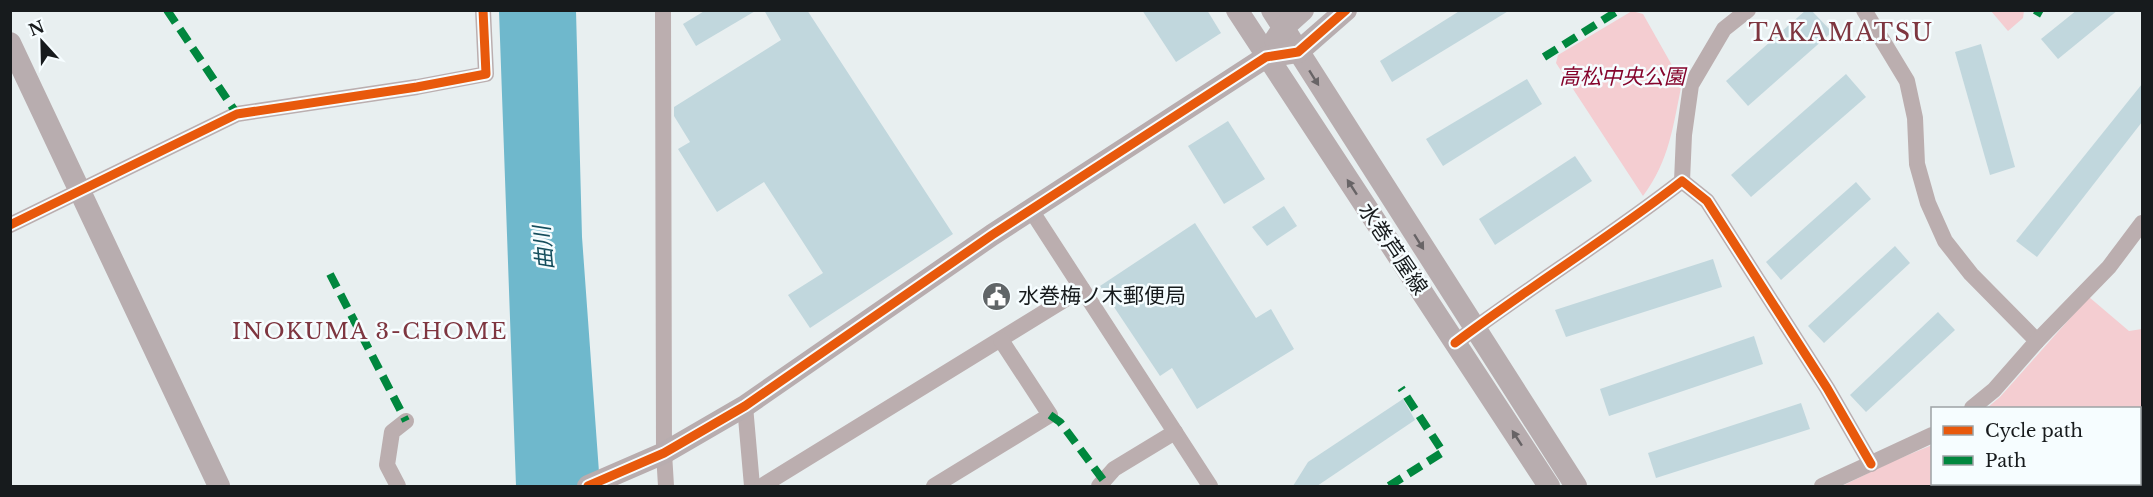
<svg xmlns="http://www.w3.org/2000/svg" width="2153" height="497" viewBox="0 0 2153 497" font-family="'Libre Baskerville','Noto Sans JP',serif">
  <rect width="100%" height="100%" fill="#e8eff0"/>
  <g fill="#f4cdd1">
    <path d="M 1632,11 L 1643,14 L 1682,83 C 1673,125 1670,160 1643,196 L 1556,63 L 1558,55 Z"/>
    <path d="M 1991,11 L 2024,11 L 2023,18 L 2008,31 Z"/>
    <path d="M 2089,297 L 2129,331 L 2142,329 L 2142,486 L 1842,486 L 1891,462 L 1932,445 L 1932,484 L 2140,484 L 2140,408 L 1987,408 L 2000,397 Z"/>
  </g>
  <path fill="#6fb8cc" d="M 499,11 L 576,11 L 582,237 L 600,486 L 516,486 Z"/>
  <g fill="#c1d7dd">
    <path d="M 706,10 L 757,10 L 696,46 L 683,24 Z"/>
    <path d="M 764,10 L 807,10 L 953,234 L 810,328 L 788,295 L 823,273 L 764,182 L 717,212 L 678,149 L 690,142 L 674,116 L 674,107 L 781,40 Z"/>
    <path d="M 1142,10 L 1207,10 L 1221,33 L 1176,62 Z"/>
    <path d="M 1461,10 L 1510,10 L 1392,82 L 1380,61 Z"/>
    <path d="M 1806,10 L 1811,10 L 1832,32 L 1748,106 L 1726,81 Z"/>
    <path d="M 2077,10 L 2118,10 L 2058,59 L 2041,39 Z"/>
    <path d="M 1981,44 L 2015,167 L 1990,175 L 1955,52 Z"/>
    <path d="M 1846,74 L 1866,97 L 1751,197 L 1731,175 Z"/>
    <path d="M 1527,79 L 1542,104 L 1443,166 L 1426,139 Z"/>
    <path d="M 2142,84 L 2142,122 L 2037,257 L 2016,241 Z"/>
    <path d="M 1228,121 L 1265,179 L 1224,204 L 1188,146 Z"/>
    <path d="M 1575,156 L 1592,181 L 1495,245 L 1479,219 Z"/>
    <path d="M 1856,182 L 1871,199 L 1781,280 L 1766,262 Z"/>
    <path d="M 1284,206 L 1297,226 L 1267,246 L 1252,227 Z"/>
    <path d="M 1195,223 L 1256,318 L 1271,309 L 1294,349 L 1197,409 L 1172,368 L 1160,376 L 1100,286 Z"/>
    <path d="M 1895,246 L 1910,263 L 1824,343 L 1808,326 Z"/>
    <path d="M 1713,259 L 1722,287 L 1566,337 L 1555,310 Z"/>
    <path d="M 1938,312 L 1955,330 L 1866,412 L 1850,395 Z"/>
    <path d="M 1754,336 L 1763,364 L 1609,416 L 1600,389 Z"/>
    <path d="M 1403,399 L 1415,420 L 1317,486 L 1293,486 L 1308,462 Z"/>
    <path d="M 1801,403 L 1810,429 L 1656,478 L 1648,453 Z"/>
  </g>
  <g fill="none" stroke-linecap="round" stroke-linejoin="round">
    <g stroke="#bbaeaf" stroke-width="16">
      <path d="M 663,10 L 664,453 L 666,486"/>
      <path d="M 1864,10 L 1907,81 L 1915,118 L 1917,164 L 1928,203 L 1945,241 L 1971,274 L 2037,341"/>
      <path d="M 1682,181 L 1684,135 L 1691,85 L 1724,29 L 1748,10"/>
      <path d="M 1031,210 L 1210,486"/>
      <path d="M 10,225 L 237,114 L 417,87 L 486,74 L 483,10"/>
      <path d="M 1455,343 C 1529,287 1609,238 1682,181 L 1707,201 L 1827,388 L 1871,464"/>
      <path d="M 745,406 L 752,486"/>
      <path d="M 1972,408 L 1994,390 L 2037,341 L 2109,267 L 2142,223"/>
      <path d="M 398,486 L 387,465 L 392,432 L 406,421"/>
      <path d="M 762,486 L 1082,289"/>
      <path d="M 934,486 L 1050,415 L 1001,340"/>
      <path d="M 1099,486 L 1114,469 L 1175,432"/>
      <path d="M 1822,486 L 1932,435"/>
    </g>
    <g stroke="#b8adaf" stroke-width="22">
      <path d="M 1237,10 L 1549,486"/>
      <path d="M 1272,10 L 1576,486"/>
      <path d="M 1275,40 L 1283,28 L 1303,10"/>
      <path d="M 10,43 L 219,486"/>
      <path d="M 588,486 L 664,453 L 745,406 L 992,235 L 1266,57 L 1298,52 L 1346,10"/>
    </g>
    <g stroke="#00873e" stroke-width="8" stroke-dasharray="15 8" stroke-linecap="butt">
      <path d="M 167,10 L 237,114"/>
      <path d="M 2035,10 L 2042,14"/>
      <path d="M 1544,57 L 1619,10"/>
      <path d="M 330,274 L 406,421"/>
      <path d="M 1050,415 L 1060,422 L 1104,481"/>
      <path d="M 1389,486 L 1443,452 L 1401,388"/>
    </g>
    <defs>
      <g id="cycleway">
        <path d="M 10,225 L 237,114 L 417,87 L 486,74 L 483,10"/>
        <path d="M 1455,343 C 1529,287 1609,238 1682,181 L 1707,201 L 1827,388 L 1871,464"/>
        <path d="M 588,486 L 664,453 L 745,406 L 992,235 L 1266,57 L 1298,52 L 1346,10"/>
      </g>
    </defs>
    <use href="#cycleway" stroke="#f6fdff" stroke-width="13"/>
    <use href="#cycleway" stroke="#e8590c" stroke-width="9"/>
  </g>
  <defs><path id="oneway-solid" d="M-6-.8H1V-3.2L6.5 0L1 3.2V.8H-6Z" transform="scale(1.5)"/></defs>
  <g fill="#686466">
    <use href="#oneway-solid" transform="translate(1314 78) rotate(58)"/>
    <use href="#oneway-solid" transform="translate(1352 187) rotate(-123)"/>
    <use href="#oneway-solid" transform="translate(1419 242) rotate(58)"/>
    <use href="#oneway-solid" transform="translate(1517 438) rotate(-123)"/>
  </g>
  <defs>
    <symbol id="civic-disc" viewBox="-11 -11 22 22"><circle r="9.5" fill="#606567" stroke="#f6fdff"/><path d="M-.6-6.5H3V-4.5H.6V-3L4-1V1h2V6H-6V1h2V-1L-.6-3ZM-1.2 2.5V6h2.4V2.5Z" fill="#fff"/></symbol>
  </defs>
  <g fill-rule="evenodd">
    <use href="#civic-disc" x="980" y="280" width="33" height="33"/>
  </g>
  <g text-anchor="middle" stroke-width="5" stroke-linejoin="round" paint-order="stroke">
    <g font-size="21" font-style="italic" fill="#85042c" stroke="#f6fdff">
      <text x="1622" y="84">高松中央公園</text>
    </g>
    <g font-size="21" fill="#171b1d" stroke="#f6fdff">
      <text transform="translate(1393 249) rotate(56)" y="7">水巻芦屋線</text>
    </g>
    <g font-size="21" fill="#171b1d" stroke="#f6fdff" text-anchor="start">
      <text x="1018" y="303">水巻梅ノ木郵便局</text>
    </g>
    <g font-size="22" font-style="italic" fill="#154e5d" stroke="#f6fdff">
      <text transform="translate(543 248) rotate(-95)" y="8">曲川</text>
    </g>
    <g font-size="22" letter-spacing="1.5" fill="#7e3640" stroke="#f6fdff">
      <text x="370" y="339">INOKUMA 3-CHOME</text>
    </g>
    <g font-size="24" letter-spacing="1.5" fill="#7e3640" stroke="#f6fdff">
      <text x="1841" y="41">TAKAMATSU</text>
    </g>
  </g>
  <rect width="2153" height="497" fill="none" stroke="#171b1d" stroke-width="24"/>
  <rect x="1931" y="407" width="210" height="78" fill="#f6fdff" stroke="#9da3a5" stroke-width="1.5"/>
  <rect x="1943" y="426" width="30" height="9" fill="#e8590c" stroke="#9da3a5" stroke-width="1.5"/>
  <text x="1985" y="437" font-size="18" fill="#171b1d">Cycle path</text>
  <rect x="1943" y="456" width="30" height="9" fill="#00873e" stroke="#9da3a5" stroke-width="1.5"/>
  <text x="1985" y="467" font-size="18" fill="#171b1d">Path</text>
  <g transform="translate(42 42) rotate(338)" stroke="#f6fdff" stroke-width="4.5" paint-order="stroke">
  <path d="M0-4.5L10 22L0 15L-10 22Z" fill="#171b1d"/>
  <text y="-9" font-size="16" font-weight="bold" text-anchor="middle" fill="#171b1d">N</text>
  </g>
</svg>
